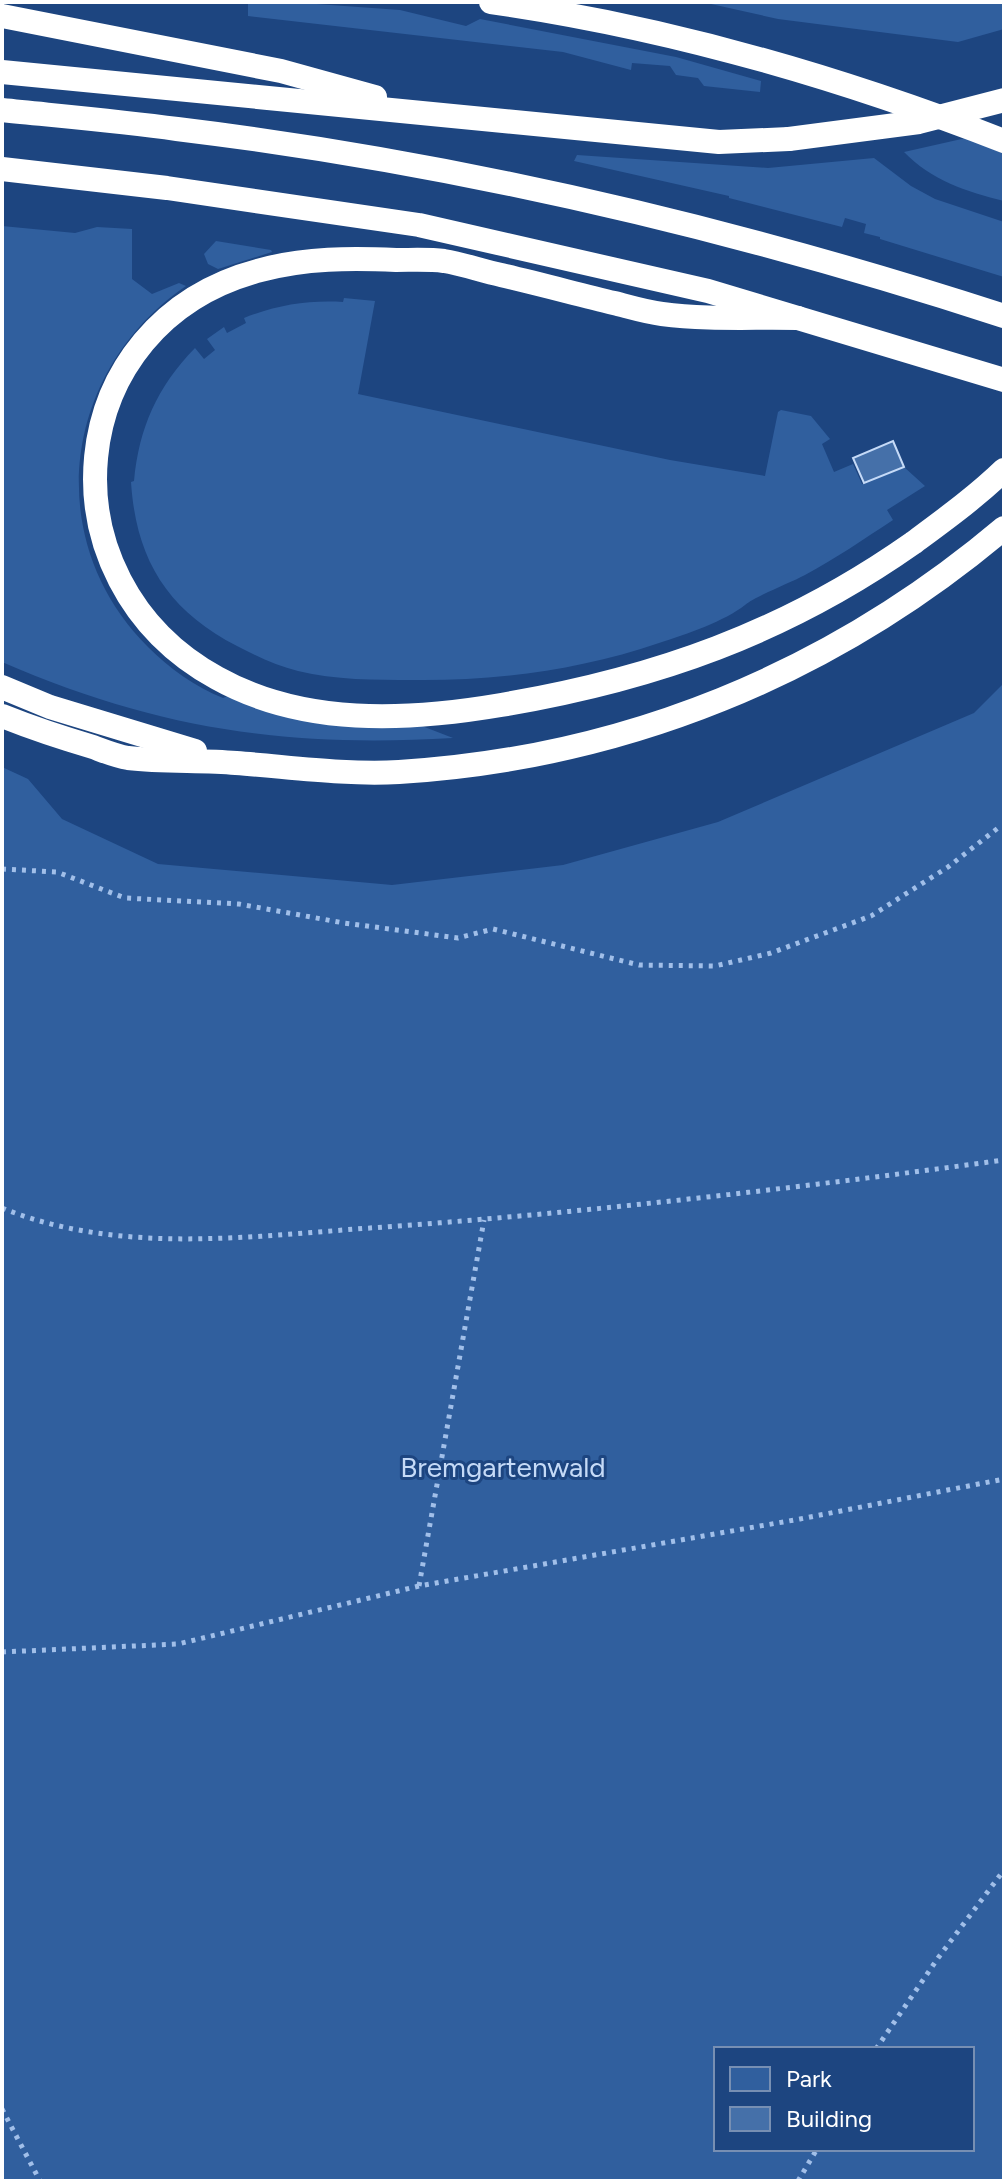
<svg xmlns="http://www.w3.org/2000/svg" width="1006" height="2183" viewBox="0 0 1006 2183" font-family="Figtree,sans-serif">
  <rect width="100%" height="100%" fill="#1d4580"/>
  <g fill="#305f9e" fill-rule="evenodd">
    <path d="M 248,2 L 289,2 L 400,10 L 466,26 L 480,19 L 676,57 L 761,81 L 760,92 L 704,86 L 698,78 L 676,75 L 670,66 L 632,63 L 631,70 L 563,52 L 248,16 Z"/>
    <path d="M 702,2 L 1004,2 L 1004,29 L 958,42 L 778,19 Z"/>
    <path d="M 966,138 L 1004,154 L 1004,201 C 967,192 931,180 904,152 Z"/>
    <path d="M 577,155 L 768,168 L 874,158 L 911,186 L 935,199 L 1004,222 L 1004,277 L 880,239 L 880,237 L 864,233 L 866,224 L 845,218 L 842,227 L 729,198 L 729,196 L 574,161 Z"/>
    <path d="M 2,226 L 75,233 L 97,227 L 132,229 L 132,279 L 152,294 L 179,283 L 186,286 C 63,370 40,539 148,647 C 169,668 195,687 223,698 L 228,696 L 289,718 L 422,726 L 453,738 C 287,748 156,729 2,662 Z"/>
    <path d="M 216,241 L 271,250 L 272,252 L 218,269 L 208,264 L 204,254 Z"/>
    <path d="M 344,298 L 375,301 L 358,394 L 670,460 L 765,476 L 778,412 L 781,410 L 811,416 L 830,439 L 822,444 L 834,472 L 853,464 L 862,484 L 904,467 L 925,486 L 887,510 L 893,520 C 864,539 835,559 805,575 C 790,583 756,596 745,605 C 725,621 687,634 659,643 C 580,670 496,681 413,680 C 375,680 335,680 298,671 C 277,666 256,656 237,646 C 167,610 136,559 131,482 L 134,481 C 139,428 157,387 195,348 L 204,359 L 215,350 L 207,339 L 224,327 L 227,333 L 246,323 L 244,318 C 277,305 308,300 343,302 Z"/>
    <path d="M 1004,683 L 1004,2181 L 2,2181 L 2,767 L 28,779 L 62,819 L 158,864 L 392,885 L 563,865 L 718,822 L 974,713 ZM 716,2049 L 972,2049 L 972,2149 L 716,2149 Z"/>
  </g>
  <path fill="#4570a9" stroke="#c5daf7" stroke-width="2" d="M 893,441 L 904,467 L 864,483 L 853,458 Z"/>
  <g fill="none" stroke-linecap="round" stroke-linejoin="round">
    <g stroke="#a1bfe9" stroke-width="5" stroke-dasharray="4 6" stroke-linecap="butt">
      <path d="M 2,869 L 57,872 L 125,898 L 239,904 L 344,923 L 458,938 L 493,929 L 639,965 L 715,966 L 771,953 L 871,916 L 948,867 L 998,828 L 1004,829"/>
      <path d="M 2,1208 C 123,1257 258,1235 385,1227 C 592,1212 798,1188 1004,1160"/>
      <path d="M 419,1586 L 484,1220"/>
      <path d="M 2,1652 L 178,1644 L 419,1586 L 800,1519 L 1004,1479"/>
      <path d="M 876,2049 L 938,1958 L 1004,1870"/>
      <path d="M 2,2109 L 40,2181"/>
      <path d="M 798,2181 L 817,2149"/>
    </g>
    <g stroke="#fff" stroke-width="24">
      <path d="M 491,2 C 667,27 839,77 1004,141"/>
      <path d="M 2,16 L 281,71 L 375,97"/>
      <path d="M 2,72 L 719,142 L 789,139"/>
      <path d="M 2,110 C 60,116 119,121 177,129 C 457,163 736,229 1004,316"/>
      <path d="M 2,169 L 167,188 L 419,225 L 708,291 L 1004,380"/>
      <path d="M 798,318 C 753,317 706,320 662,314 C 646,312 630,307 614,303 C 577,294 539,284 501,275 C 482,271 463,264 444,261 C 429,259 412,260 396,260 C 351,258 305,258 261,270 C 59,322 38,580 217,678 C 303,726 407,721 501,705 C 655,679 785,633 913,543 C 944,520 976,497 1004,470"/>
      <path d="M 2,687 L 50,707 L 195,751"/>
      <path d="M 2,716 C 32,728 62,738 93,747 C 104,751 116,756 128,758 C 164,762 201,760 236,763 C 291,767 345,775 399,772 C 625,758 831,674 1004,528"/>
    </g>
    <path stroke="#fff" stroke-width="24" d="M 789,139 L 919,122 L 1004,100"/>
  </g>
  <g text-anchor="middle" stroke-width="6" stroke-linejoin="round" paint-order="stroke">
    <g font-size="28" fill="#c5daf7" stroke="#1d4580">
      <text x="503" y="1477">Bremgartenwald</text>
    </g>
  </g>
  <rect width="1006" height="2183" fill="none" stroke="#ffffff" stroke-width="8"/>
  <rect x="714" y="2047" width="260" height="104" fill="#1d4580" stroke="#778fb3" stroke-width="2"/>
  <rect x="730" y="2067" width="40" height="24" fill="#305f9e" stroke="#778fb3" stroke-width="2"/>
  <text x="786" y="2087" font-size="24" fill="#ffffff">Park</text>
  <rect x="730" y="2107" width="40" height="24" fill="#4570a9" stroke="#778fb3" stroke-width="2"/>
  <text x="786" y="2127" font-size="24" fill="#ffffff">Building</text>
</svg>
